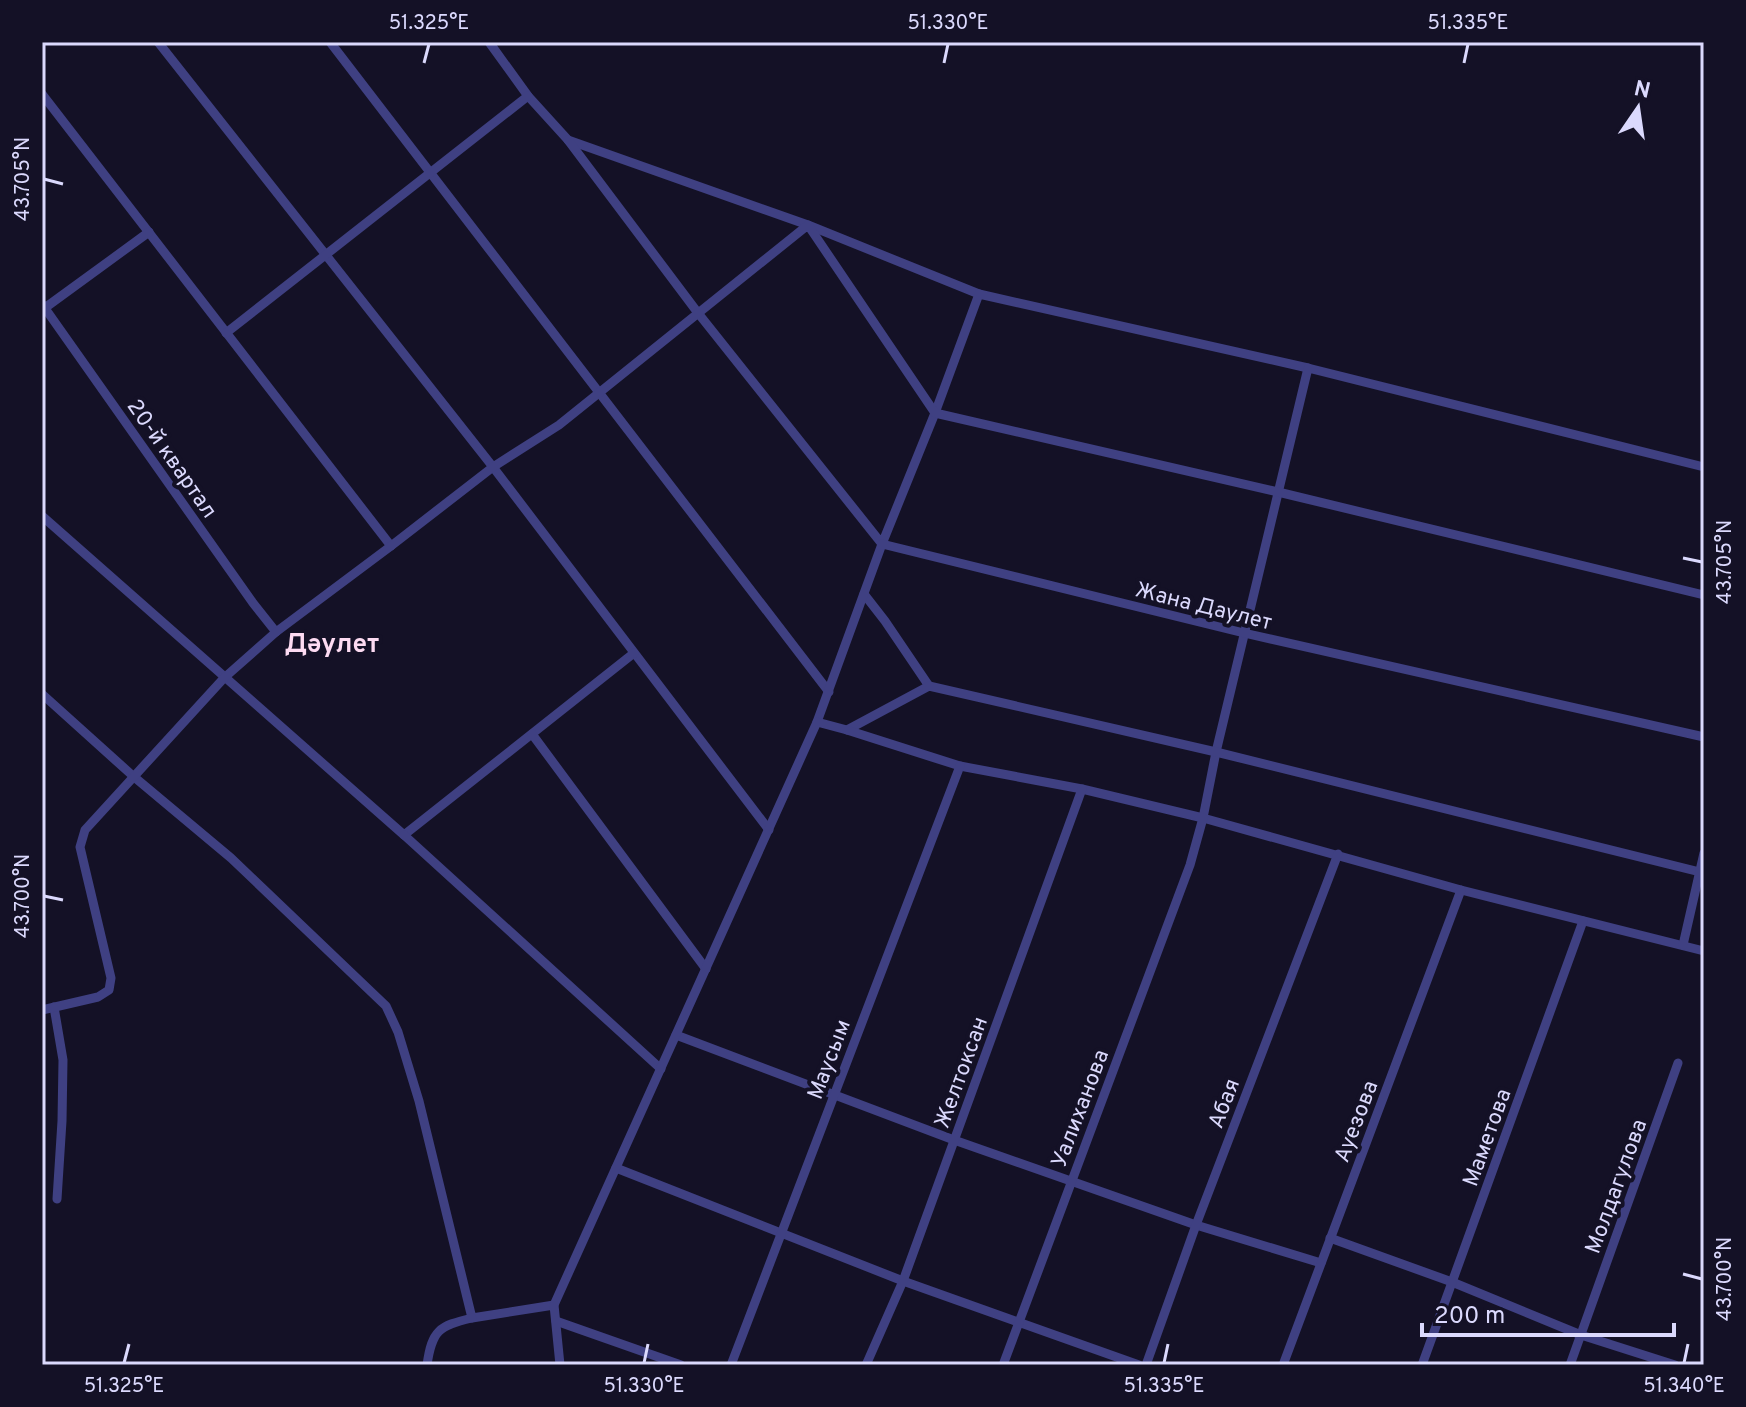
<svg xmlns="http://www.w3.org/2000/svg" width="1746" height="1407" viewBox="0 0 1746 1407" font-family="Overpass,sans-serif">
  <rect width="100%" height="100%" fill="#141126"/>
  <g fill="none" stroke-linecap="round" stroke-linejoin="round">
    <g stroke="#3f4082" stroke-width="9">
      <path d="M 158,42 L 493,467 L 769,830"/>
      <path d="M 330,42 L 829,692"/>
      <path d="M 489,42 L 528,96 L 568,140 L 808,225 L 979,294"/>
      <path d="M 42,94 L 391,546"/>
      <path d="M 568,140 L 698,313 L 882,544 L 935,413 L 979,294 L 1308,368"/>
      <path d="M 42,304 L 253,603 L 276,632"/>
      <path d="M 42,310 L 149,232"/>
      <path d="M 226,333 L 528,96"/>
      <path d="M 1704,467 L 1308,368 L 1216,752 L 1203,818 L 1461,890 L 1704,951"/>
      <path d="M 42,516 L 404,835 L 634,653"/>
      <path d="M 864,594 L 885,621 L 929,686"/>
      <path d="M 42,694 L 133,776 L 231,858 L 386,1006 L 398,1032 L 419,1101 L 472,1318 L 554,1305"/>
      <path d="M 817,722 L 882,544 L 1244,633 L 1704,737"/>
      <path d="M 847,730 L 929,686 L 1216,752 L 1704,873"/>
      <path d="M 532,734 L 706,969"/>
      <path d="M 404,835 L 661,1069"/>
      <path d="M 1683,945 L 1704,853"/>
      <path d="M 54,1007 L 63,1060 L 62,1121 L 57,1199"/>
      <path d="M 42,1010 L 98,997 L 109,990 L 111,978 L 80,847 L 85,830 L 224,678 L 276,632 L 391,546 L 493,467 L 559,425 L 808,225 L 935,413 L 1278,492 L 1704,595"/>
      <path d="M 676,1035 L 954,1140 L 1196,1225 L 1321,1263"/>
      <path d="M 616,1168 L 903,1281 L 1139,1365"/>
      <path d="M 1330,1238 L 1452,1282 L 1581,1335 L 1675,1365"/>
      <path d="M 556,1321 L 681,1365"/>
      <path d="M 427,1365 C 432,1330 439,1326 472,1318"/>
      <path d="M 560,1365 L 554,1305 L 817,722 L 847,730 L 960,766 L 1082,789 L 1203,818 L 1190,865 L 1003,1365"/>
      <path d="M 731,1365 L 960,766"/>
      <path d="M 866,1365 L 903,1281 L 1082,789"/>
      <path d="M 1146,1365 L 1196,1225 L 1338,854"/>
      <path d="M 1283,1365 L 1461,890"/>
      <path d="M 1422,1365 L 1583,921"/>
      <path d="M 1570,1365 L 1678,1063"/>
    </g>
  </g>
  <path fill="none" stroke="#dbd9fd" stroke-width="3" d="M 424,63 L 429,44M 944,63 L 948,44M 1464,63 L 1468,44M 44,179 L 63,184M 1683,558 L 1702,562M 44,896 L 63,900M 1683,1274 L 1702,1279M 124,1363 L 129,1344M 644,1363 L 648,1344M 1164,1363 L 1168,1344M 1684,1363 L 1688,1344"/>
  <g text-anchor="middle" stroke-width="8" stroke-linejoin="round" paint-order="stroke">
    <g font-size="22" fill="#dbd9fd" stroke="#141126">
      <text transform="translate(173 458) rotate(55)" y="8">20-й квартал</text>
      <text transform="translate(1204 605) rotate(14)" y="8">Жана Даулет</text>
      <text transform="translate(828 1059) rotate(-69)" y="8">Маусым</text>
      <text transform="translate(960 1072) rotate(-70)" y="8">Желтоксан</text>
      <text transform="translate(1223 1103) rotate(-69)" y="8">Абая</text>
      <text transform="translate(1079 1108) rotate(-69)" y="8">Уалиханова</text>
      <text transform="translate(1355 1121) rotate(-69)" y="8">Ауезова</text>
      <text transform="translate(1486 1137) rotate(-70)" y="8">Маметова</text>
      <text transform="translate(1615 1186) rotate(-70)" y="8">Молдагулова</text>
    </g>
    <g font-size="26" font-weight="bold" fill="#fddbf2" stroke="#141126">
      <text x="332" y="652">Дәулет</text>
    </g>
  </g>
  <rect width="1746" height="1407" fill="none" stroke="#141126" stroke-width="88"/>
  <g transform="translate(1638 108) rotate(13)" stroke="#141126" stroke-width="6" paint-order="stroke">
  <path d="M0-6L14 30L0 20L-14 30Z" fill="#dbd9fd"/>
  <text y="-12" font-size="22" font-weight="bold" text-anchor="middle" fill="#dbd9fd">N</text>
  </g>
  <path d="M1422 1323v12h252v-12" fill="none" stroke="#dbd9fd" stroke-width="4"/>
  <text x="1434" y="1323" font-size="24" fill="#dbd9fd" stroke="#141126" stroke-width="6" paint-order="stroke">200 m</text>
  <rect x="44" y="44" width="1658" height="1319" fill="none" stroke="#dbd9fd" stroke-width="3"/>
  <g font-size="20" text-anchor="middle" fill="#dbd9fd">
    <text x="429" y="29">51.325°E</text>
    <text x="948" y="29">51.330°E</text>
    <text x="1468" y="29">51.335°E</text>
    <text transform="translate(22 179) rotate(-90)" y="7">43.705°N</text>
    <text transform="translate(1724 562) rotate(-90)" y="7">43.705°N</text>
    <text transform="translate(22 896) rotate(-90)" y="7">43.700°N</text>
    <text transform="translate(1724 1279) rotate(-90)" y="7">43.700°N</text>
    <text x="124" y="1392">51.325°E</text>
    <text x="644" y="1392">51.330°E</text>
    <text x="1164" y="1392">51.335°E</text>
    <text x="1684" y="1392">51.340°E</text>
  </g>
</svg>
